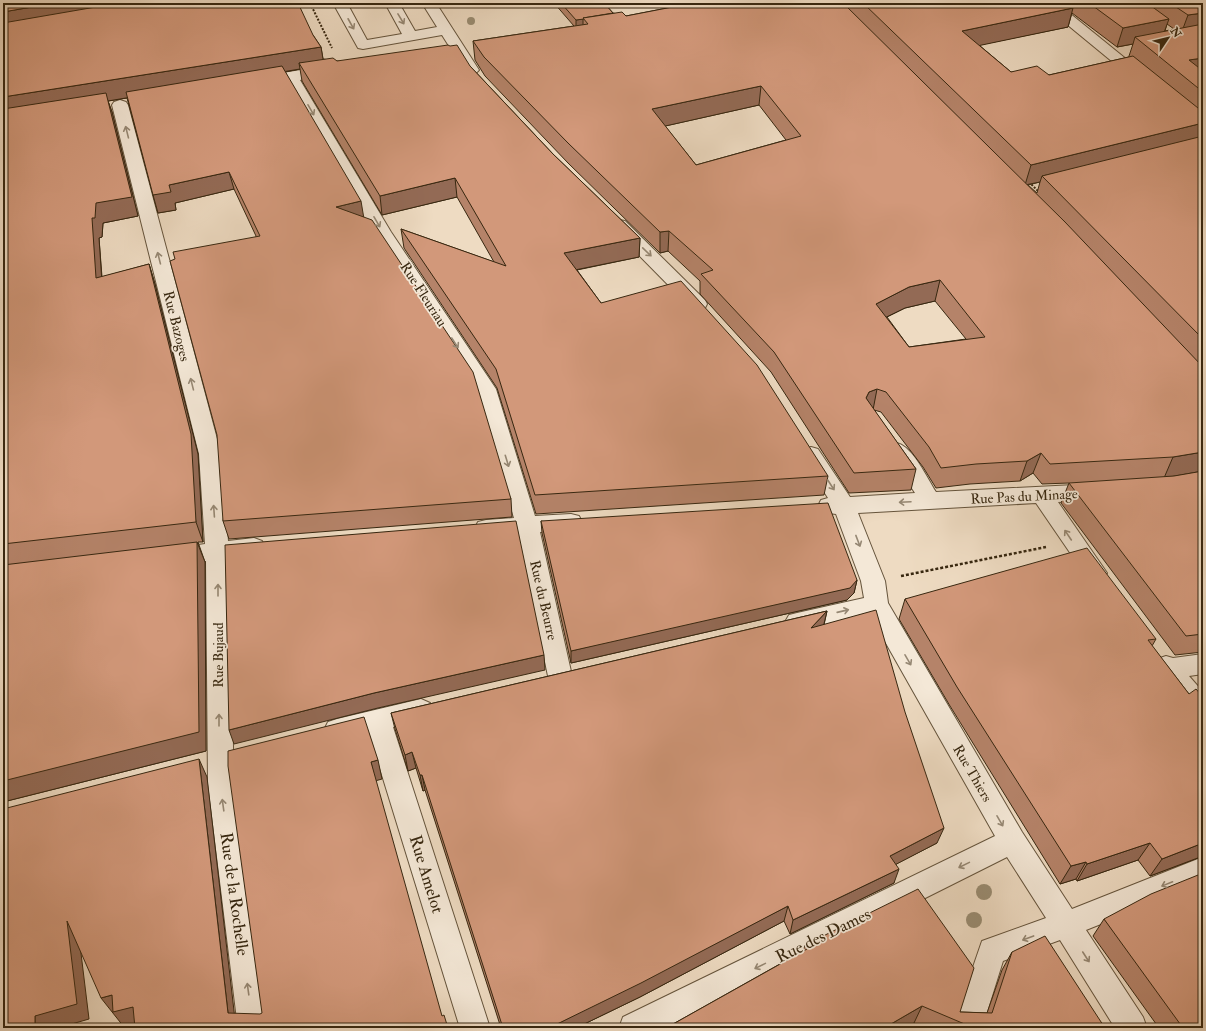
<svg xmlns="http://www.w3.org/2000/svg" width="1206" height="1031" viewBox="0 0 1206 1031" font-family="'IM FELL Double Pica',serif">
  <rect width="100%" height="100%" fill="#eedbc2"/>
  <filter id="stains"><feTurbulence type="fractalNoise" baseFrequency=".005" numOctaves="4"/><feColorMatrix values="0 0 0 0 .2 0 0 0 0 .09 0 0 0 0 .02 0 0 0 .5 -.17"/></filter>
  <radialGradient id="worn" r=".72"><stop offset=".6" stop-color="#630" stop-opacity="0"/><stop offset="1" stop-color="#630" stop-opacity=".3"/></radialGradient>
  <g fill="none" stroke-linecap="round" stroke-linejoin="round">
    <defs>
      <g id="minor">
        <path d="M 333,3 L 347,3 L 367,40 L 402,34 L 385,3 L 399,3 L 415,31 L 437,27 L 422,3 L 436,3 L 479,70 L 476,73 L 466,73 L 442,35 L 363,49 L 358,48 Z"/>
        <path d="M 1041,3 L 1057,3 L 1147,76 L 1150,79 L 1147,82 L 1137,82 Z"/>
        <path d="M 330,65 L 335,67 L 338,70 L 335,73 L 300,80 L 391,232 L 496,389 L 535,516 L 571,514 L 579,516 L 582,522 L 579,528 L 571,530 L 540,532 L 572,676 L 569,683 L 560,686 L 551,683 L 548,676 L 518,534 L 486,536 L 478,534 L 475,528 L 478,522 L 486,520 L 514,518 L 476,390 L 373,232 L 286,82 L 259,87 L 254,85 L 251,82 L 254,79 L 259,77 Z"/>
        <path d="M 120,100 L 126,102 L 128,105 L 221,454 L 228,541 L 254,538 L 262,541 L 265,547 L 262,553 L 228,558 L 234,784 L 268,1028 L 238,1028 L 208,784 L 206,561 L 171,565 L 163,562 L 160,556 L 163,550 L 205,544 L 199,454 L 112,105 L 114,102 Z"/>
        <path d="M 619,220 L 625,221 L 705,300 L 707,304 L 705,308 L 698,310 L 691,308 L 613,229 L 610,225 L 613,221 Z"/>
        <path d="M 897,443 C 913,447 927,478 936,492 L 1095,484 L 1103,486 L 1106,492 L 1103,498 L 1095,500 L 1058,502 L 1107,573 L 1104,579 L 1096,582 L 1088,579 L 1036,503 L 858,513 L 885,581 L 888,603 L 1022,832 L 1072,909 L 1203,857 L 1203,883 L 1086,930 L 1143,1017 L 1147,1028 L 1115,1028 L 1060,940 L 1003,961 L 982,1028 L 952,1028 L 982,941 L 1046,918 L 1007,857 L 666,1028 L 619,1028 L 623,1017 L 995,836 L 870,615 L 797,631 L 789,629 L 785,622 L 789,615 L 797,613 L 864,598 L 861,581 L 836,514 L 821,512 L 818,506 L 821,500 L 828,498 L 800,454 L 804,449 L 811,447 L 818,449 L 850,497 L 915,493 L 887,450 L 890,445 Z"/>
        <path d="M 1203,654 L 1203,674 L 1189,676 L 1203,692 L 1203,721 L 1194,717 L 1157,673 L 1154,666 L 1157,659 L 1166,656 L 1173,658 Z"/>
        <path d="M 421,699 L 430,703 L 433,710 L 430,717 L 393,727 L 490,1028 L 460,1028 L 369,733 L 337,741 L 328,738 L 324,730 L 328,722 L 337,719 Z"/>
      </g>
    </defs>
    <use href="#minor" stroke="#65543c" stroke-width="2"/>
    <g stroke="#372710" stroke-width="2" stroke-dasharray="2 1.5" stroke-linecap="butt">
      <path d="M 310,3 L 332,48"/>
      <path d="M 1029,182 L 1039,192"/>
    </g>
    <path stroke="#372710" stroke-width="2.5" stroke-dasharray="3 2" stroke-linecap="butt" d="M 901,576 L 1046,547"/>
    <use href="#minor" fill="#f4e8d7" fill-rule="evenodd"/>
  </g>
  <g fill="#9a8d73">
    <circle cx="471" cy="21" r="4"/>
    <circle cx="984" cy="892" r="8"/>
    <circle cx="974" cy="920" r="8"/>
  </g>
  <g fill="#b58369" stroke="#372710" fill-rule="evenodd">
    <path d="M 3,3 L 313,35 L 321,47 L 323,59 L 337,61 L 470,66 L 553,154 L 640,238 L 639,257 L 577,270 L 601,303 L 828,476 L 824,495 L 536,514 L 497,388 L 404,248 L 401,229 L 494,262 L 457,197 L 382,215 L 302,81 L 300,69 L 285,72 L 363,217 L 511,499 L 512,517 L 229,539 L 223,521 L 256,236 L 234,189 L 175,203 L 176,210 L 158,213 L 127,98 L 108,101 L 112,112 L 138,216 L 103,223 L 102,237 L 99,238 L 102,277 L 149,264 L 155,284 L 198,454 L 203,542 L 198,542 L 205,562 L 206,751 L 3,802 Z"/>
    <path d="M 554,3 L 604,3 L 613,13 L 626,16 L 693,3 L 1203,3 L 1203,652 L 1175,655 L 1061,503 L 1069,483 L 1042,484 L 1033,473 L 1020,481 L 970,484 L 936,488 L 923,467 L 881,412 L 874,410 L 916,469 L 911,490 L 849,493 L 771,372 L 700,294 L 700,281 L 668,251 L 660,253 L 568,163 L 485,76 L 475,60 L 473,41 L 574,26 ZM 1072,13 L 1117,47 L 1133,44 L 1129,56 L 1129,57 L 1049,75 L 1011,72 L 979,45 L 1068,27 ZM 1167,24 L 1174,29 L 1165,31 ZM 759,105 L 786,140 L 696,165 L 665,126 ZM 1040,182 L 1037,193 L 1028,185 ZM 935,301 L 966,339 L 909,347 L 887,317 L 905,308 Z"/>
    <path d="M 541,521 L 857,580 L 854,593 L 847,600 L 571,663 L 542,533 Z"/>
    <path d="M 905,599 L 1156,639 L 1152,646 L 1189,694 L 1203,856 L 1150,876 L 1138,860 L 1077,881 L 1076,879 L 1060,884 L 950,706 L 899,619 Z"/>
    <path d="M 827,611 L 824,625 L 937,843 L 896,864 L 894,883 L 790,934 L 784,921 L 640,997 L 576,1028 L 501,1028 L 425,790 L 423,791 L 416,768 L 408,771 L 395,729 L 391,713 Z"/>
    <path d="M 1104,919 L 1203,1028 L 1159,1028 L 1093,936 Z"/>
    <path d="M 805,945 L 960,1012 L 987,1013 L 1002,970 L 1012,952 L 1105,1028 L 926,1028 L 914,1023 L 905,1028 L 666,1028 L 803,951 Z"/>
  </g>
  <g fill="#936a55" stroke="#372710">
    <path d="M 55,3 L 169,3 L 3,31 L 3,12 Z"/>
    <path d="M 1073,8 L 1068,27 L 958,50 L 962,31 Z"/>
    <path d="M 1203,13 L 1203,31 L 1181,34 L 1188,15 Z"/>
    <path d="M 583,19 L 583,27 L 576,28 L 576,20 Z"/>
    <path d="M 1169,19 L 1162,38 L 1135,37 L 1133,44 L 1117,47 L 1123,28 Z"/>
    <path d="M 321,47 L 324,65 L 299,63 L 300,69 L 108,101 L 112,112 L 138,216 L 103,223 L 102,237 L 99,238 L 103,298 L 3,118 L 3,97 Z"/>
    <path d="M 1203,58 L 1203,75 L 1189,60 Z"/>
    <path d="M 761,86 L 759,105 L 652,129 L 652,109 Z"/>
    <path d="M 1203,123 L 1203,141 L 1042,176 L 1040,182 L 1025,185 L 1031,165 Z"/>
    <path d="M 229,172 L 234,189 L 175,203 L 176,210 L 158,213 L 153,195 L 169,185 Z"/>
    <path d="M 455,178 L 457,197 L 382,215 L 380,196 Z"/>
    <path d="M 361,201 L 364,219 L 336,207 Z"/>
    <path d="M 669,231 L 668,251 L 660,253 L 660,232 Z"/>
    <path d="M 640,238 L 639,257 L 565,272 L 564,253 Z"/>
    <path d="M 149,264 L 155,284 L 198,454 L 203,542 L 196,522 Z"/>
    <path d="M 940,280 L 935,301 L 905,308 L 872,324 L 876,304 L 909,287 Z"/>
    <path d="M 877,389 L 873,410 L 866,398 L 869,392 Z"/>
    <path d="M 1203,452 L 1203,471 L 1164,478 L 1173,457 Z"/>
    <path d="M 1041,453 L 1033,473 L 1020,481 L 1027,461 Z"/>
    <path d="M 197,542 L 205,562 L 206,751 L 3,802 L 3,781 Z"/>
    <path d="M 857,580 L 854,593 L 847,600 L 571,663 L 571,651 Z"/>
    <path d="M 827,611 L 823,628 L 811,628 Z"/>
    <path d="M 544,655 L 545,670 L 378,708 L 234,744 L 229,730 L 374,693 Z"/>
    <path d="M 412,752 L 416,768 L 408,771 L 405,755 Z"/>
    <path d="M 199,759 L 207,777 L 236,1028 L 228,1013 Z"/>
    <path d="M 378,760 L 382,779 L 375,781 L 371,762 Z"/>
    <path d="M 420,775 L 422,775 L 425,790 L 423,791 Z"/>
    <path d="M 944,828 L 937,843 L 885,870 L 890,856 Z"/>
    <path d="M 1150,843 L 1138,860 L 1077,881 L 1087,864 Z"/>
    <path d="M 1203,843 L 1203,856 L 1150,876 L 1162,859 Z"/>
    <path d="M 1086,862 L 1076,879 L 1060,884 L 1071,866 Z"/>
    <path d="M 899,869 L 894,883 L 790,934 L 793,920 Z"/>
    <path d="M 788,906 L 784,921 L 640,997 L 576,1028 L 549,1028 Z"/>
    <path d="M 67,921 L 79,937 L 89,1019 L 58,1028 L 35,1028 L 35,1016 Z"/>
    <path d="M 112,995 L 133,1007 L 144,1022 L 124,1027 L 101,998 Z"/>
    <path d="M 922,1006 L 914,1023 L 905,1028 L 884,1028 Z"/>
  </g>
  <g fill="#d2987a" stroke="#372710" fill-rule="evenodd">
    <path d="M 3,3 L 55,3 L 3,12 Z"/>
    <path d="M 119,3 L 298,3 L 313,35 L 321,47 L 3,97 L 3,23 Z"/>
    <path d="M 561,3 L 604,3 L 613,13 L 583,18 L 584,19 L 576,20 Z"/>
    <path d="M 693,3 L 843,3 L 1065,222 L 1203,367 L 1203,452 L 1173,457 L 1050,464 L 1041,453 L 1027,461 L 976,464 L 941,468 L 929,447 L 886,392 L 877,389 L 869,392 L 866,398 L 916,469 L 854,473 L 774,352 L 701,274 L 713,270 L 669,231 L 660,232 L 568,143 L 484,57 L 473,41 L 588,24 L 583,18 L 622,12 L 626,16 ZM 761,86 L 801,136 L 696,165 L 652,109 ZM 940,280 L 985,337 L 909,347 L 876,304 L 909,287 Z"/>
    <path d="M 863,3 L 1067,3 L 1073,8 L 962,31 L 1011,72 L 1037,66 L 1049,75 L 1133,56 L 1203,112 L 1203,123 L 1031,165 Z"/>
    <path d="M 1089,3 L 1147,3 L 1169,19 L 1123,28 Z"/>
    <path d="M 1170,3 L 1203,3 L 1203,13 L 1188,15 Z"/>
    <path d="M 1203,24 L 1203,58 L 1189,60 L 1203,71 L 1203,92 L 1135,37 Z"/>
    <path d="M 448,45 L 450,46 L 457,45 L 470,66 L 553,154 L 640,238 L 564,253 L 601,303 L 681,281 L 757,365 L 828,476 L 535,495 L 496,369 L 401,229 L 506,266 L 455,178 L 380,196 L 299,63 L 333,58 L 337,61 Z"/>
    <path d="M 282,66 L 361,201 L 336,207 L 372,220 L 473,372 L 511,499 L 223,521 L 217,435 L 170,261 L 175,259 L 173,252 L 260,236 L 229,172 L 169,185 L 171,192 L 153,195 L 126,92 Z"/>
    <path d="M 106,93 L 132,197 L 96,203 L 95,218 L 92,218 L 96,278 L 149,264 L 191,434 L 196,522 L 3,544 L 3,109 Z"/>
    <path d="M 1203,136 L 1203,339 L 1042,176 Z"/>
    <path d="M 1203,471 L 1203,634 L 1186,636 L 1069,483 L 1174,476 Z"/>
    <path d="M 828,503 L 857,580 L 850,588 L 571,651 L 541,521 Z"/>
    <path d="M 516,521 L 544,655 L 374,693 L 229,730 L 225,545 Z"/>
    <path d="M 197,542 L 199,732 L 3,781 L 3,565 Z"/>
    <path d="M 1087,548 L 1156,639 L 1148,640 L 1189,694 L 1196,689 L 1203,697 L 1203,843 L 1162,859 L 1150,843 L 1087,864 L 1086,862 L 1071,866 L 957,687 L 905,599 Z"/>
    <path d="M 876,610 L 905,712 L 944,828 L 890,856 L 899,869 L 793,920 L 788,906 L 641,983 L 549,1028 L 503,1028 L 422,775 L 420,775 L 412,752 L 405,755 L 391,713 L 827,611 L 811,628 Z"/>
    <path d="M 364,717 L 378,760 L 371,762 L 442,1016 L 444,1015 L 448,1028 L 135,1028 L 133,1007 L 113,1012 L 112,995 L 101,998 L 67,921 L 77,1004 L 35,1016 L 35,1028 L 3,1028 L 3,809 L 199,759 L 228,1013 L 260,1014 L 262,1013 L 228,766 L 228,751 Z"/>
    <path d="M 1203,873 L 1203,1028 L 1183,1028 L 1104,919 L 1151,894 Z"/>
    <path d="M 918,889 L 974,968 L 960,1012 L 992,1013 L 1012,952 L 1045,936 L 1105,1028 L 974,1028 L 922,1006 L 884,1028 L 666,1028 L 807,949 L 805,945 Z"/>
  </g>
  <defs><path id="oneway-shaft" d="M-6 0H5M1.5-3L5.5 0L1.5 3" fill="none" stroke-width="1.6" stroke-linecap="round" stroke-linejoin="round"/></defs>
  <g stroke="#968874">
    <use href="#oneway-shaft" transform="translate(401 19) rotate(59)"/>
    <use href="#oneway-shaft" transform="translate(351 24) rotate(61)"/>
    <use href="#oneway-shaft" transform="translate(311 110) rotate(60)"/>
    <use href="#oneway-shaft" transform="translate(127 132) rotate(-104)"/>
    <use href="#oneway-shaft" transform="translate(377 222) rotate(60)"/>
    <use href="#oneway-shaft" transform="translate(647 252) rotate(44)"/>
    <use href="#oneway-shaft" transform="translate(159 258) rotate(-104)"/>
    <use href="#oneway-shaft" transform="translate(455 343) rotate(57)"/>
    <use href="#oneway-shaft" transform="translate(192 384) rotate(-104)"/>
    <use href="#oneway-shaft" transform="translate(507 461) rotate(73)"/>
    <use href="#oneway-shaft" transform="translate(831 485) rotate(57)"/>
    <use href="#oneway-shaft" transform="translate(905 502) rotate(177)"/>
    <use href="#oneway-shaft" transform="translate(214 511) rotate(-94)"/>
    <use href="#oneway-shaft" transform="translate(1068 535) rotate(-124)"/>
    <use href="#oneway-shaft" transform="translate(858 541) rotate(69)"/>
    <use href="#oneway-shaft" transform="translate(218 590) rotate(-90)"/>
    <use href="#oneway-shaft" transform="translate(843 611) rotate(-13)"/>
    <use href="#oneway-shaft" transform="translate(908 660) rotate(60)"/>
    <use href="#oneway-shaft" transform="translate(219 720) rotate(-90)"/>
    <use href="#oneway-shaft" transform="translate(223 805) rotate(-98)"/>
    <use href="#oneway-shaft" transform="translate(1000 821) rotate(60)"/>
    <use href="#oneway-shaft" transform="translate(964 865) rotate(154)"/>
    <use href="#oneway-shaft" transform="translate(1167 884) rotate(158)"/>
    <use href="#oneway-shaft" transform="translate(1028 938) rotate(160)"/>
    <use href="#oneway-shaft" transform="translate(1086 957) rotate(57)"/>
    <use href="#oneway-shaft" transform="translate(760 966) rotate(154)"/>
    <use href="#oneway-shaft" transform="translate(248 989) rotate(-98)"/>
  </g>
  <g text-anchor="middle" stroke-width="3.5" stroke-linejoin="round" paint-order="stroke">
    <g font-size="14" fill="#372710" stroke="#f4e8d7">
      <text transform="translate(424 294) rotate(57)" y="5">Rue Fleuriau</text>
      <text transform="translate(177 326) rotate(76)" y="5">Rue Bazoges</text>
      <text transform="translate(1024 496) rotate(-3)" y="5">Rue Pas du Minage</text>
      <text transform="translate(544 600) rotate(77)" y="5">Rue du Beurre</text>
      <text transform="translate(218 655) rotate(-90)" y="5">Rue Bujaud</text>
      <text transform="translate(973 773) rotate(60)" y="5">Rue Thiers</text>
    </g>
    <g font-size="17" fill="#372710" stroke="#f4e8d7">
      <text transform="translate(427 874) rotate(73)" y="6">Rue Amelot</text>
      <text transform="translate(235 894) rotate(82)" y="6">Rue de la Rochelle</text>
      <text transform="translate(823 935) rotate(-26)" y="6">Rue des Dames</text>
    </g>
  </g>
  <rect width="1206" height="1031" fill="none" stroke="#eedbc2" stroke-width="16"/>
  <rect x="4" y="4" width="1198" height="1023" fill="none" stroke="#372710" stroke-width="2"/>
  <rect x="8" y="8" width="1190" height="1015" fill="none" stroke="#372710"/>
  <g transform="translate(1168 38) rotate(55)" stroke="#f4e8d7" stroke-width="3" paint-order="stroke">
  <path d="M0-3L7 15L0 10L-7 15Z" fill="#372710"/>
  <text y="-6" font-size="11" font-weight="bold" text-anchor="middle" fill="#372710">N</text>
  </g>
  <rect width="100%" height="100%" filter="url(#stains)"/>
  <rect width="100%" height="100%" fill="url(#worn)"/>
</svg>
